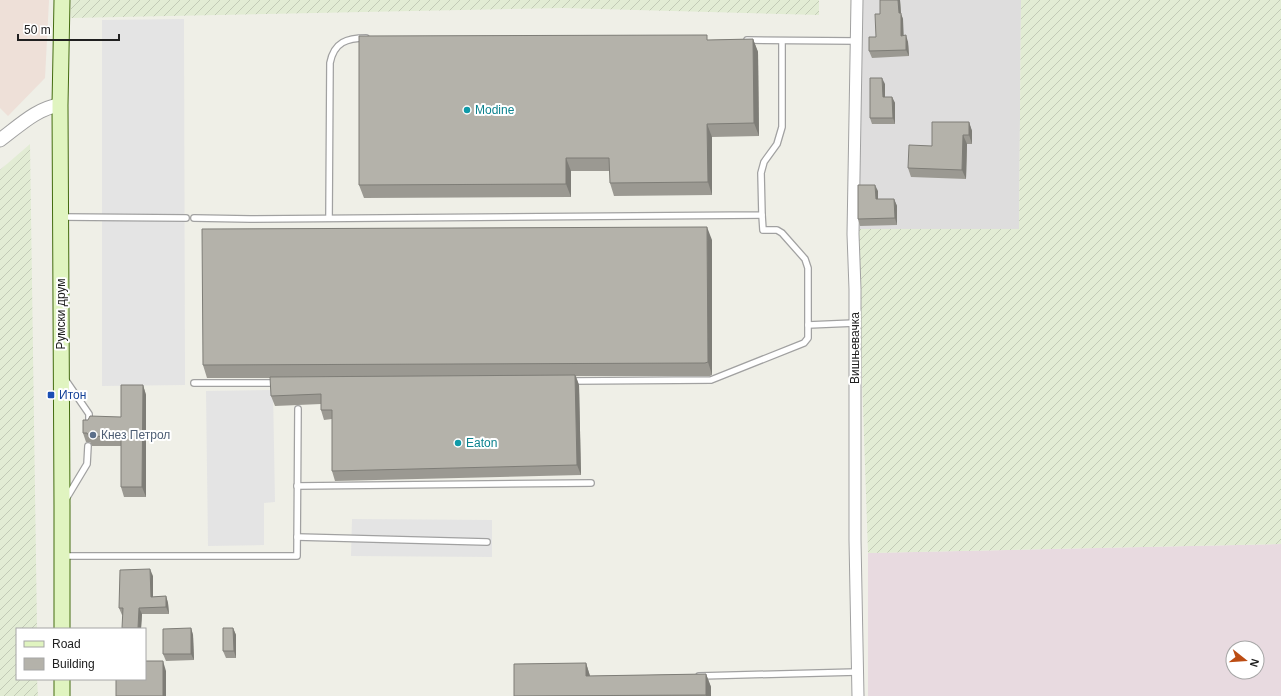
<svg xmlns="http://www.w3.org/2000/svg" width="1281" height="696" viewBox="0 0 1281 696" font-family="Arial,sans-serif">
  <defs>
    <pattern id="farmland-furrows" width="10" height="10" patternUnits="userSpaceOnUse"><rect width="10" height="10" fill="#e2ecd4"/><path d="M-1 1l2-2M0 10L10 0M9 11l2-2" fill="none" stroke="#c2cab6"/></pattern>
  </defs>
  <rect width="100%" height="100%" fill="#efefe7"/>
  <path fill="#dedddd" d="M 860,0 L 1021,0 L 1019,229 L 857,229 Z"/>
  <path fill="#eee0d8" d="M 0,0 L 49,0 L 45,78 L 8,116 L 0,108 Z"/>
  <path fill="#e8dae0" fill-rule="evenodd" d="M 1281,544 L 1281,696 L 868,696 L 868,553 ZM 1233,648 L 1257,648 L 1257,672 L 1233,672 Z"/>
  <g fill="url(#farmland-furrows)">
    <path d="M 71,0 L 819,0 L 819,15 L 563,8 L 71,18 Z"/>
    <path d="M 1021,0 L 1281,0 L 1281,544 L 868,553 L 857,229 L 1019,229 Z"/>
    <path d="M 30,144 L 37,629 L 17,629 L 17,679 L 37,679 L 38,696 L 0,696 L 0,170 Z"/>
  </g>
  <g fill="#e4e4e4">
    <path d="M 184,19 L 185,385 L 102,386 L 102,20 Z"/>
    <path d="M 273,390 L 275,502 L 264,503 L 264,545 L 208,546 L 206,391 Z"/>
    <path d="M 352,519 L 492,520 L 492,557 L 351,556 Z"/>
  </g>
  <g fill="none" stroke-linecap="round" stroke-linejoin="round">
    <defs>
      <g id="service">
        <path d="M 747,40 L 856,41"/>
        <path d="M 762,215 L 763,230 L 777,230 L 782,233 L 805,259 L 808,268 L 808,325 L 855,323"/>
        <path d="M 62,217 L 186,218"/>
        <path d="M 194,218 L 250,219 L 762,215 L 761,173 L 764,162 L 777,144 L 782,127 L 782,41"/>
        <path d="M 329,218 L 330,63 C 334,42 347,38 366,38"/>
        <path d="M 65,379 L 89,414 L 89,423"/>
        <path d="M 571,381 L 711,380 L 804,343 L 808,338 L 808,325"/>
        <path d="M 194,383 L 278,383"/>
        <path d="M 297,486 L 591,483"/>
        <path d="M 66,499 L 87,464 L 88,446"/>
        <path d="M 297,537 L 487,542"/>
        <path d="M 62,556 L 297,556 L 298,409"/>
        <path d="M 699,676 L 857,672"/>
      </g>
      <path id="minor" d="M 857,0 L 853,234 L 855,289 L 855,540 L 858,696"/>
      <path id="tertiary" d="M 0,140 C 19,126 37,108 60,105"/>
      <g id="secondary">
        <path d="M 62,629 L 62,505 L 60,105 L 62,0"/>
        <path d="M 62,696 L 62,679"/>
      </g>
    </defs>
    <use href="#service" stroke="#a1a1a1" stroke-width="8"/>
    <use href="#minor" stroke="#a1a1a1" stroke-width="13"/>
    <use href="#tertiary" stroke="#a1a1a1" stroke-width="15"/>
    <use href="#secondary" stroke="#446d10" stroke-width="17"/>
    <use href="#service" stroke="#fff" stroke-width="5.5"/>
    <use href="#minor" stroke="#fff" stroke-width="11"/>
    <use href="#tertiary" stroke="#fff" stroke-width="13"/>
    <use href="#secondary" stroke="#e0f4c0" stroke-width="15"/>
  </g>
  <g fill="#9b9992">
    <path d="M 880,0 L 900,0 L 901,14 L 903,19 L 903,35 L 908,42 L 909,56 L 872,58 L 869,51 L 876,37 L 880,14 Z"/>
    <path d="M 753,39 L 758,52 L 759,136 L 712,137 L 712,195 L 614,196 L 610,183 L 610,171 L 571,171 L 571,197 L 364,198 L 359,185 L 709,40 Z"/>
    <path d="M 885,84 L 885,97 L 892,97 L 895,103 L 895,124 L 872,124 L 870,118 Z"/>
    <path d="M 969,122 L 972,131 L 972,144 L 967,144 L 966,179 L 911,177 L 908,168 L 932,146 Z"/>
    <path d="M 878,191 L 878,199 L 894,199 L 897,206 L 897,225 L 860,226 L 858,219 Z"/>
    <path d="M 712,240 L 712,375 L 710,376 L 576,376 L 579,385 L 581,475 L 335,481 L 332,471 L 332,419 L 324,420 L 321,410 L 321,404 L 275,406 L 271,396 L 271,378 L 207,378 L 203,365 Z"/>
    <path d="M 143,385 L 146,395 L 146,497 L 124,497 L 121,487 L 121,446 L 92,446 L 90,442 L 86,442 L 83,433 L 121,417 Z"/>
    <path d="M 153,576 L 153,597 L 166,596 L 168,603 L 169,614 L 142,614 L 141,629 L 123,629 L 123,615 L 122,615 L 119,608 Z"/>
    <path d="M 191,628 L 193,635 L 194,660 L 166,661 L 163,654 Z"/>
    <path d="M 233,628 L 236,635 L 236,658 L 226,658 L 223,651 Z"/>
    <path d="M 586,663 L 590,676 L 706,674 L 711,687 L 711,696 L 514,696 Z"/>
  </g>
  <g fill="#7e7d77">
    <path d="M 898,0 L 900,0 L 901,14 L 903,19 L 904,42 L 901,36 Z"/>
    <path d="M 906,35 L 908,42 L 909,56 L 906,50 Z"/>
    <path d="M 753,39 L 758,52 L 759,136 L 754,123 Z"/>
    <path d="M 882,78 L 885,84 L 885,103 L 883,97 Z"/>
    <path d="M 892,97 L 895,103 L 895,124 L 893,118 Z"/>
    <path d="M 969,122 L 972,131 L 972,144 L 969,135 Z"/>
    <path d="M 707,124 L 712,137 L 712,195 L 708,182 Z"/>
    <path d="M 963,135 L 967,144 L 966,179 L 962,170 Z"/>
    <path d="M 566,158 L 571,171 L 571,197 L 566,184 Z"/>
    <path d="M 875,185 L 878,191 L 878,206 L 876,199 Z"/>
    <path d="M 894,199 L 897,206 L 897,225 L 895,218 Z"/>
    <path d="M 707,227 L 712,240 L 712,375 L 708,362 Z"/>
    <path d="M 575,375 L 579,385 L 581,475 L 577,465 Z"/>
    <path d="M 143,385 L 146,395 L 146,497 L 142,487 Z"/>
    <path d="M 150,569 L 153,576 L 153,603 L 151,597 Z"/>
    <path d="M 166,596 L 168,603 L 169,614 L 166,607 Z"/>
    <path d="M 139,608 L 142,614 L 141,629 L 139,629 L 138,628 Z"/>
    <path d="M 191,628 L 193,635 L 194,660 L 191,654 Z"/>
    <path d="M 233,628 L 236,635 L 236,658 L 234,651 Z"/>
    <path d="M 163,661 L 166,671 L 166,696 L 163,696 Z"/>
    <path d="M 586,663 L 590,676 L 586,676 Z"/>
    <path d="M 706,674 L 711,687 L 711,696 L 706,696 Z"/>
  </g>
  <g fill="#b4b2aa" stroke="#7e7d77">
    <path d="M 880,0 L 898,0 L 899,13 L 901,13 L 901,36 L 906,35 L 906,50 L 869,51 L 869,37 L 876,37 L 875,14 L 880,14 Z"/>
    <path d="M 707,35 L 707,40 L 753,39 L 754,123 L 707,124 L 708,182 L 610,183 L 609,158 L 566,158 L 566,184 L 359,185 L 359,36 Z"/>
    <path d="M 870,78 L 882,78 L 883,97 L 892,97 L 893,118 L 870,118 Z"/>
    <path d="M 932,122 L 969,122 L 969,135 L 963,135 L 962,170 L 908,168 L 909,145 L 932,146 Z"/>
    <path d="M 858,185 L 875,185 L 876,199 L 894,199 L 895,218 L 858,219 Z"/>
    <path d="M 707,227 L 708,362 L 705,363 L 203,365 L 202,229 Z"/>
    <path d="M 575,375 L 577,465 L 332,471 L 332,410 L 321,410 L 321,394 L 271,396 L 270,377 Z"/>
    <path d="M 121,385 L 143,385 L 142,487 L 121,487 L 121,437 L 89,436 L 87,433 L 83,433 L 83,420 L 88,420 L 90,416 L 121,417 Z"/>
    <path d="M 150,569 L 151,597 L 166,596 L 166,607 L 139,608 L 138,628 L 122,628 L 123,608 L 119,608 L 120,570 Z"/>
    <path d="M 191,628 L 191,654 L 163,654 L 163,629 Z"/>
    <path d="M 223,628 L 233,628 L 234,651 L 223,651 Z"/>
    <path d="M 145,661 L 163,661 L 163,696 L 116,696 L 116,679 L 145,679 Z"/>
    <path d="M 586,663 L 586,676 L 706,674 L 706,695 L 514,696 L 514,664 Z"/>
  </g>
  <g fill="#0f9aa8" stroke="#fff" stroke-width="1.5">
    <circle cx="467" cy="110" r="4"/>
    <circle cx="458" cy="443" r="4"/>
  </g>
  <rect fill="#1a4fb4" stroke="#fff" stroke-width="1.5" x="47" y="391" width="8" height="8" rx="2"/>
  <circle fill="#5c6f8a" stroke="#fff" stroke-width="1.5" cx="93" cy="435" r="4"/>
  <g text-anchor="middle" stroke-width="4" stroke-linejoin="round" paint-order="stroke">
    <g font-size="12" fill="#0d838f" stroke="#fff" text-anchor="start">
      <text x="475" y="114">Modine</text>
      <text x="466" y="447">Eaton</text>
    </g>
    <g font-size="12" fill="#202020" stroke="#fff">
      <text transform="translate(61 314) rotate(-90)" y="4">Румски друм</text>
      <text transform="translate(855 348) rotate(-90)" y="4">Вишњевачка</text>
    </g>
    <g font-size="12" fill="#164399" stroke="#fff" text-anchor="start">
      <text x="59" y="399">Итон</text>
    </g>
    <g font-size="12" fill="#4e5e75" stroke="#fff" text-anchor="start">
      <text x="101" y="439">Кнез Петрол</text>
    </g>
  </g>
  <rect x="16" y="628" width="130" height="52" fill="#ffffff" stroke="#a6a6a6"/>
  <rect x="24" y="641" width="20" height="6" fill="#e0f4c0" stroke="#a6a6a6"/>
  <text x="52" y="648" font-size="12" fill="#202020">Road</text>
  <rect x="24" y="658" width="20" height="12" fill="#b4b2aa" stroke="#a6a6a6"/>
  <text x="52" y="668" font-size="12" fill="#202020">Building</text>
  <g transform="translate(1245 660) rotate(107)"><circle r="19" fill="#ffffff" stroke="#a6a6a6"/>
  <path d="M0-3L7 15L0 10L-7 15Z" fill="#bc4c13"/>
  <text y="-6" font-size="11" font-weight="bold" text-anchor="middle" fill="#202020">N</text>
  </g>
  <path d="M18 34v6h101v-6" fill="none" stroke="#202020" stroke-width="2"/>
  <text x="24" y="34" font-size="12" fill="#202020" stroke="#ffffff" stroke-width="3" paint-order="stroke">50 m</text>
</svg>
